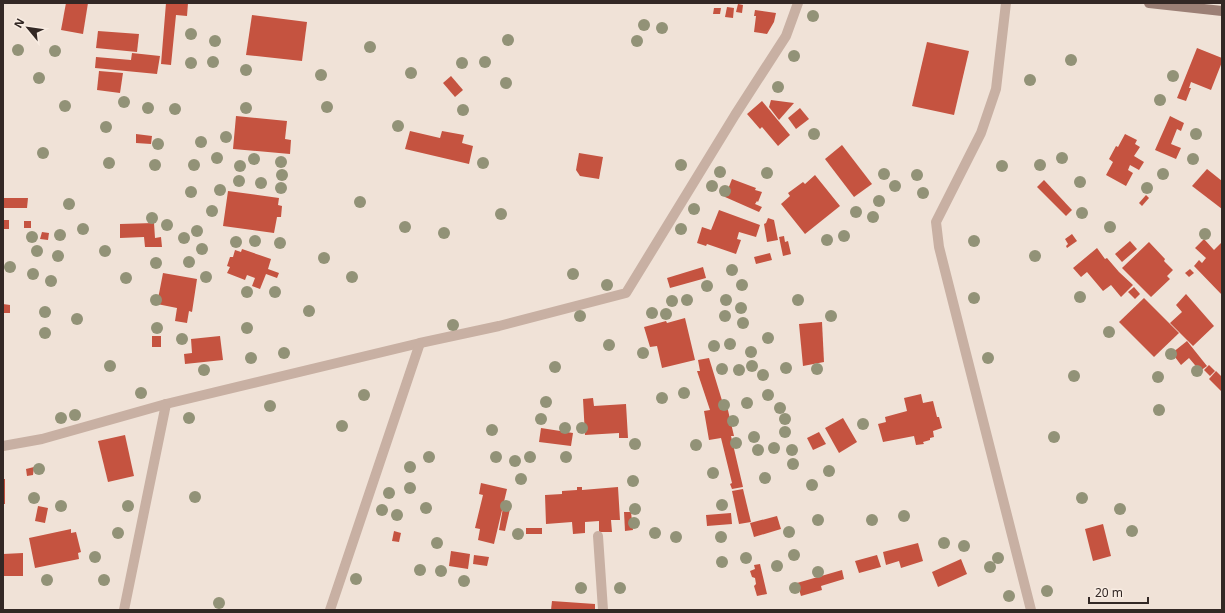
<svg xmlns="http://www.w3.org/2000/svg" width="1225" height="613" viewBox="0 0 1225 613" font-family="'Noto Sans',sans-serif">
  <rect width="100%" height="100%" fill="#f0e2d7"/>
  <g fill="#c55340">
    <path d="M 66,3 L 88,3 L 83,34 L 61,30 Z"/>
    <path d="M 166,3 L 188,3 L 187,16 L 176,15 L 171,65 L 161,64 Z"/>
    <path d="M 738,4 L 743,5 L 742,13 L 736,12 Z"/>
    <path d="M 727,7 L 734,8 L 733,18 L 725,17 Z"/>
    <path d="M 714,8 L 721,8 L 720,14 L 713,14 Z"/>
    <path d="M 755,10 L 776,13 L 774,22 L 767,34 L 754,32 L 756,16 L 754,16 Z"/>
    <path d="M 252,15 L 307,22 L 302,61 L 246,55 Z"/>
    <path d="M 98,31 L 139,34 L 137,52 L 96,48 Z"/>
    <path d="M 927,42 L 969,51 L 954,115 L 912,106 Z"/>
    <path d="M 1197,48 L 1222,58 L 1222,62 L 1211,90 L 1191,82 L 1189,88 L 1191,88 L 1186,101 L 1177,98 Z"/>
    <path d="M 132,53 L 160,56 L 157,74 L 95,68 L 96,57 L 131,60 Z"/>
    <path d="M 99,71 L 123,73 L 120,93 L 97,90 Z"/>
    <path d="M 451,76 L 463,90 L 455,97 L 443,83 Z"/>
    <path d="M 771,100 L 794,103 L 779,120 L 769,107 Z"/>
    <path d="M 762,101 L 790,135 L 778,146 L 762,127 L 760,129 L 747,114 Z"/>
    <path d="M 800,108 L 809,119 L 796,129 L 788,118 Z"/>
    <path d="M 236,116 L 287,121 L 285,139 L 291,140 L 290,154 L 233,149 Z"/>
    <path d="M 1170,116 L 1184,123 L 1181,131 L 1177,129 L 1171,144 L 1181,148 L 1176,159 L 1155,150 Z"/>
    <path d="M 410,131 L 440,138 L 442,131 L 464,135 L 462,143 L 473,146 L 469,164 L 405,149 Z"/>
    <path d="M 136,134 L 152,136 L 151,144 L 136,143 Z"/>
    <path d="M 1125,134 L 1137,140 L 1135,144 L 1140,147 L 1134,156 L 1144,162 L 1139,170 L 1130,165 L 1128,170 L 1133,173 L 1126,186 L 1106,175 L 1113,162 L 1109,159 L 1116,146 L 1118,147 Z"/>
    <path d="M 842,145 L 872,184 L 854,197 L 825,159 Z"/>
    <path d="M 579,153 L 603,157 L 599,179 L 580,176 L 576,170 Z"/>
    <path d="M 1207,169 L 1222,181 L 1222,209 L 1192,186 Z"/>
    <path d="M 815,175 L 840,206 L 805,234 L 781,204 L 790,196 L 788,193 L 803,182 L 805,184 Z"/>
    <path d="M 732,179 L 756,188 L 755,190 L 762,192 L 758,202 L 757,201 L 755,204 L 762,207 L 759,212 L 725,197 Z"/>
    <path d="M 1044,180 L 1072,210 L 1066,216 L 1037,187 Z"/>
    <path d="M 228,191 L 279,198 L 278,205 L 282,206 L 281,217 L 277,217 L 274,233 L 223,226 Z"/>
    <path d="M 1146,195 L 1149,198 L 1142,206 L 1139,203 Z"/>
    <path d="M 3,198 L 28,198 L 27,208 L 3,208 Z"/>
    <path d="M 719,210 L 760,225 L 756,237 L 739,232 L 737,239 L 741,240 L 736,254 L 707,244 L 706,246 L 697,243 L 702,227 L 711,230 Z"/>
    <path d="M 768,218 L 774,220 L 778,240 L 767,242 L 764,224 L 766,223 Z"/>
    <rect x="3" y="220" width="6" height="9"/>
    <rect x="24" y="221" width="7" height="7"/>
    <path d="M 154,223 L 155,238 L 161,237 L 162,247 L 145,247 L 144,237 L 120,238 L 120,224 Z"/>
    <path d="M 42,232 L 49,233 L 48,240 L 40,239 Z"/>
    <path d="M 1072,234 L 1077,241 L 1067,248 L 1066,246 L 1068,244 L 1065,239 Z"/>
    <path d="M 784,236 L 785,242 L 788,241 L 791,254 L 783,256 L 779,237 Z"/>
    <path d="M 1204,239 L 1214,250 L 1222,242 L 1222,295 L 1194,266 L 1199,260 L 1202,263 L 1206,258 L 1195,248 Z"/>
    <path d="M 1130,241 L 1137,249 L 1122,262 L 1115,254 Z"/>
    <path d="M 1149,242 L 1165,259 L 1164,261 L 1173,270 L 1167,276 L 1170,279 L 1151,297 L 1122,268 Z"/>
    <path d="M 1097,248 L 1105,259 L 1107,258 L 1119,272 L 1133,285 L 1121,297 L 1111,285 L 1103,291 L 1087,272 L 1081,277 L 1073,268 Z"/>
    <path d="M 242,249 L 271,259 L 268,269 L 279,273 L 277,278 L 266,274 L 260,289 L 252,286 L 255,278 L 247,275 L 245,280 L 227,273 L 230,267 L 227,266 L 230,257 L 233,257 L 235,250 L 241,252 Z"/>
    <path d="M 770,253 L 772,260 L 756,264 L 754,257 Z"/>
    <path d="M 703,267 L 706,278 L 670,288 L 667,278 Z"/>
    <path d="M 1190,269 L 1194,273 L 1189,277 L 1185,273 Z"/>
    <path d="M 163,273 L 197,279 L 192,312 L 189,311 L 187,323 L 175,321 L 177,308 L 157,304 Z"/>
    <path d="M 1134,287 L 1140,294 L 1135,299 L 1128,292 Z"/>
    <path d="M 1186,294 L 1214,326 L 1193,346 L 1170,323 L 1182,312 L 1176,305 Z"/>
    <path d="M 1144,298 L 1179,333 L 1154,357 L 1119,322 Z"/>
    <path d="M 3,304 L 10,305 L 10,313 L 3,313 Z"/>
    <path d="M 685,318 L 695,360 L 662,368 L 657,346 L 650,347 L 644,327 L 666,321 L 667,323 Z"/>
    <path d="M 822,322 L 824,362 L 803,366 L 799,324 Z"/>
    <rect x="152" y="336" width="9" height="11"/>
    <path d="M 220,336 L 223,360 L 185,364 L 184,354 L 192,353 L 191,339 Z"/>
    <path d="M 1187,341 L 1207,366 L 1200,371 L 1189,358 L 1181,365 L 1172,353 Z"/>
    <path d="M 709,358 L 724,407 L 727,406 L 734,436 L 731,436 L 743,487 L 732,489 L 730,484 L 732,483 L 721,438 L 709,440 L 704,411 L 710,410 L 697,371 L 700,371 L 698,360 Z"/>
    <path d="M 1209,365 L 1215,371 L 1210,376 L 1204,370 Z"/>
    <path d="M 1216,371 L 1222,377 L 1222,392 L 1209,379 Z"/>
    <path d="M 921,394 L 923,403 L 933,401 L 937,417 L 939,417 L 942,428 L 933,431 L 934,437 L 930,438 L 930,440 L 923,442 L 924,444 L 916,445 L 914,436 L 883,442 L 878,424 L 886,422 L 885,417 L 907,411 L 904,398 Z"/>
    <path d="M 593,398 L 594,406 L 626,404 L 628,438 L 619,438 L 619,433 L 585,435 L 583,399 Z"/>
    <path d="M 843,418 L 857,442 L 839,453 L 825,428 Z"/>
    <path d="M 541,428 L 573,433 L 571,446 L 539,442 Z"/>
    <path d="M 819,432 L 826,444 L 813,450 L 807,438 Z"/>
    <path d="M 125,435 L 134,476 L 108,482 L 98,441 Z"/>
    <path d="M 34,467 L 33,475 L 27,476 L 26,469 Z"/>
    <rect x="3" y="479" width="2" height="25"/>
    <path d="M 481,483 L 507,489 L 494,544 L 478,540 L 480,529 L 475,528 L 483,495 L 479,494 Z"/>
    <path d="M 577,487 L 582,487 L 582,490 L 618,487 L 620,520 L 611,520 L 612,532 L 599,532 L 599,521 L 585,522 L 585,533 L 573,534 L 572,522 L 546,524 L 545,495 L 562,494 L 562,491 L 577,490 Z"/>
    <path d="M 743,489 L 751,522 L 739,524 L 732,491 Z"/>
    <path d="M 38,506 L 48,508 L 45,523 L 35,521 Z"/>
    <path d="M 503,508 L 510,509 L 505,531 L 499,530 Z"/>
    <path d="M 624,512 L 631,512 L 633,530 L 625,531 Z"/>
    <path d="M 731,513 L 732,524 L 707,526 L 706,515 Z"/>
    <path d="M 777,516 L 781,529 L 754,537 L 750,523 Z"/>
    <path d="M 1103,524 L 1111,556 L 1093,561 L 1085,529 Z"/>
    <rect x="526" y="528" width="16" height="6"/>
    <path d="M 71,529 L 71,533 L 76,532 L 81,552 L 78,553 L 79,559 L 35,568 L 29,538 Z"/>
    <path d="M 394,531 L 401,533 L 399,542 L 392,541 Z"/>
    <path d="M 918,543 L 923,561 L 901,568 L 899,561 L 886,565 L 883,552 Z"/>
    <path d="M 451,551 L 470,554 L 468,569 L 449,566 Z"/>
    <path d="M 23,553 L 23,576 L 3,576 L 3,554 Z"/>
    <path d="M 474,555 L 489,557 L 487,566 L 473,564 Z"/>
    <path d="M 877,555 L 881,567 L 859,573 L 855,561 Z"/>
    <path d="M 961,559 L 967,574 L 938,587 L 932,572 Z"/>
    <path d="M 760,564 L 767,594 L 757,596 L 754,586 L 756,584 L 755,578 L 752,577 L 750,571 L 755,569 L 754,565 Z"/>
    <path d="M 842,570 L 844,579 L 821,586 L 822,590 L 801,596 L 797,583 Z"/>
    <path d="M 552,601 L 595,604 L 595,610 L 551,610 Z"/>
  </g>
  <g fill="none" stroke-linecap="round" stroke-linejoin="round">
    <g stroke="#c8b0a3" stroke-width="10">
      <path d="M 1006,3 L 996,89 L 981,133 L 936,222 L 939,247 L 1031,610"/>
      <path d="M 3,446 L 42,439 L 166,404 L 420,343 L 499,326 L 626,293 L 735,115 L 786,36 L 798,3"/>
      <path d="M 598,536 L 603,610"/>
      <path d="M 124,610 L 166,404"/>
      <path d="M 330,610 L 420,343"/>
    </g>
    <path stroke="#9b7f75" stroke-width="10" d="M 1149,3 L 1222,11"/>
  </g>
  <g fill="#929277">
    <circle cx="813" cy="16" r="6"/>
    <circle cx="644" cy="25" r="6"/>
    <circle cx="662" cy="28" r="6"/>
    <circle cx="191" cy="34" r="6"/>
    <circle cx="508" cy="40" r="6"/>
    <circle cx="215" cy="41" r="6"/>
    <circle cx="637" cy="41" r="6"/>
    <circle cx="370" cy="47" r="6"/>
    <circle cx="18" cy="50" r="6"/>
    <circle cx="55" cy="51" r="6"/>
    <circle cx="794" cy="56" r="6"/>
    <circle cx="1071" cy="60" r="6"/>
    <circle cx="213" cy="62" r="6"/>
    <circle cx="485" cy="62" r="6"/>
    <circle cx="191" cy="63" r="6"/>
    <circle cx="462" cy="63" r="6"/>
    <circle cx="246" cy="70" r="6"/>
    <circle cx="411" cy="73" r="6"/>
    <circle cx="321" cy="75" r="6"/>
    <circle cx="1173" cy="76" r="6"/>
    <circle cx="39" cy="78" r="6"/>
    <circle cx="1030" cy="80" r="6"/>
    <circle cx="506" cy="83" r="6"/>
    <circle cx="778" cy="87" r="6"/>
    <circle cx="1160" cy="100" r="6"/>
    <circle cx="124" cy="102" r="6"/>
    <circle cx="65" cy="106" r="6"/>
    <circle cx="327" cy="107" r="6"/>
    <circle cx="148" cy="108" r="6"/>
    <circle cx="246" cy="108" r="6"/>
    <circle cx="175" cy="109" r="6"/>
    <circle cx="463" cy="110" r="6"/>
    <circle cx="398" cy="126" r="6"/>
    <circle cx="106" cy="127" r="6"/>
    <circle cx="814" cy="134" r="6"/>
    <circle cx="1196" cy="134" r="6"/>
    <circle cx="226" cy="137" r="6"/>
    <circle cx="201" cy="142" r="6"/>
    <circle cx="158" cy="144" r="6"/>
    <circle cx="43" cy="153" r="6"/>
    <circle cx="217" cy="158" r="6"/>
    <circle cx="1062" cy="158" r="6"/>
    <circle cx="254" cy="159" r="6"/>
    <circle cx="1193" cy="159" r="6"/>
    <circle cx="281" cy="162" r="6"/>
    <circle cx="109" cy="163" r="6"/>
    <circle cx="483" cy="163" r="6"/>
    <circle cx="155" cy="165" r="6"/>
    <circle cx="194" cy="165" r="6"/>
    <circle cx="681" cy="165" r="6"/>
    <circle cx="1040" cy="165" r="6"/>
    <circle cx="240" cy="166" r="6"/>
    <circle cx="1002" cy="166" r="6"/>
    <circle cx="720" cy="172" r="6"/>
    <circle cx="767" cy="173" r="6"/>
    <circle cx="884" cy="174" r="6"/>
    <circle cx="1163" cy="174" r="6"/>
    <circle cx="282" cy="175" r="6"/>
    <circle cx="917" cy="175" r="6"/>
    <circle cx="239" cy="181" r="6"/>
    <circle cx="1080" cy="182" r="6"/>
    <circle cx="261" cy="183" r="6"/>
    <circle cx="712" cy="186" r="6"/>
    <circle cx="895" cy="186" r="6"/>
    <circle cx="281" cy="188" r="6"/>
    <circle cx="1147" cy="188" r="6"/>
    <circle cx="220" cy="190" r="6"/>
    <circle cx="725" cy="191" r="6"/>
    <circle cx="191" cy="192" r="6"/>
    <circle cx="923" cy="193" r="6"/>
    <circle cx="879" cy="201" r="6"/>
    <circle cx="360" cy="202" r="6"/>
    <circle cx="69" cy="204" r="6"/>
    <circle cx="694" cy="209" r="6"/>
    <circle cx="212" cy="211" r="6"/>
    <circle cx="856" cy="212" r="6"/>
    <circle cx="1082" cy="213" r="6"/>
    <circle cx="501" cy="214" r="6"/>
    <circle cx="873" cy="217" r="6"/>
    <circle cx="152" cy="218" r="6"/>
    <circle cx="167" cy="225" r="6"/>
    <circle cx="405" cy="227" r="6"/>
    <circle cx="1110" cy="227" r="6"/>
    <circle cx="83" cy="229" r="6"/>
    <circle cx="681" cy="229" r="6"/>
    <circle cx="197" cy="231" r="6"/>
    <circle cx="444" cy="233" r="6"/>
    <circle cx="1205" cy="234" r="6"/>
    <circle cx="60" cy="235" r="6"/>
    <circle cx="844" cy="236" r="6"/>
    <circle cx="32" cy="237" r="6"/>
    <circle cx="184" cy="238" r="6"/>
    <circle cx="827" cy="240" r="6"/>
    <circle cx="255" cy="241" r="6"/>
    <circle cx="974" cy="241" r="6"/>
    <circle cx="236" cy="242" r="6"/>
    <circle cx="280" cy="243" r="6"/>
    <circle cx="202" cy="249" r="6"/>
    <circle cx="37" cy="251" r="6"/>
    <circle cx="105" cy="251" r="6"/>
    <circle cx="58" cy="256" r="6"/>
    <circle cx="1035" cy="256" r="6"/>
    <circle cx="324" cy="258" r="6"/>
    <circle cx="189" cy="262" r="6"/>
    <circle cx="156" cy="263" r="6"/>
    <circle cx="10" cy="267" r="6"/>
    <circle cx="732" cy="270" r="6"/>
    <circle cx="33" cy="274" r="6"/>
    <circle cx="573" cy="274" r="6"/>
    <circle cx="206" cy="277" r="6"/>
    <circle cx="352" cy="277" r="6"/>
    <circle cx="126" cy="278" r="6"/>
    <circle cx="51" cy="281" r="6"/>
    <circle cx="607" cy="285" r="6"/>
    <circle cx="742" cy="285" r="6"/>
    <circle cx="707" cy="286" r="6"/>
    <circle cx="247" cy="292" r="6"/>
    <circle cx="275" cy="292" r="6"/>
    <circle cx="1080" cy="297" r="6"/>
    <circle cx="974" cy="298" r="6"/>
    <circle cx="156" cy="300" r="6"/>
    <circle cx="687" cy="300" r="6"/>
    <circle cx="726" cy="300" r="6"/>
    <circle cx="798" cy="300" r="6"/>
    <circle cx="672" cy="301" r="6"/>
    <circle cx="741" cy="308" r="6"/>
    <circle cx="309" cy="311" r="6"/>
    <circle cx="45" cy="312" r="6"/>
    <circle cx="652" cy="313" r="6"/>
    <circle cx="666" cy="314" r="6"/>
    <circle cx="580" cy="316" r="6"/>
    <circle cx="725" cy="316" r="6"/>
    <circle cx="831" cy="316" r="6"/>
    <circle cx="77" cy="319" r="6"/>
    <circle cx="743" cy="323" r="6"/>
    <circle cx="453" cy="325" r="6"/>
    <circle cx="157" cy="328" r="6"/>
    <circle cx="247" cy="328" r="6"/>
    <circle cx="1109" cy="332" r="6"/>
    <circle cx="45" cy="333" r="6"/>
    <circle cx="768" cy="338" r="6"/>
    <circle cx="182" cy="339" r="6"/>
    <circle cx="730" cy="344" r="6"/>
    <circle cx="609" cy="345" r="6"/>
    <circle cx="714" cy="346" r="6"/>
    <circle cx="751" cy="352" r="6"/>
    <circle cx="284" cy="353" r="6"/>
    <circle cx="643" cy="353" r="6"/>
    <circle cx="1171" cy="354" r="6"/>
    <circle cx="251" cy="358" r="6"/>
    <circle cx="988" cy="358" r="6"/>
    <circle cx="110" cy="366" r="6"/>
    <circle cx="752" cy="366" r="6"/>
    <circle cx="555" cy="367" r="6"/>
    <circle cx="786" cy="368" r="6"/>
    <circle cx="722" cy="369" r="6"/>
    <circle cx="817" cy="369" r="6"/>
    <circle cx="204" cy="370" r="6"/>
    <circle cx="739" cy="370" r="6"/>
    <circle cx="1197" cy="371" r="6"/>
    <circle cx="763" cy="375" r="6"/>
    <circle cx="1074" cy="376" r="6"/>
    <circle cx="1158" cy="377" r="6"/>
    <circle cx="141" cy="393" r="6"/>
    <circle cx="684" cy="393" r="6"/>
    <circle cx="364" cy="395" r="6"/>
    <circle cx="768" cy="395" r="6"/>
    <circle cx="662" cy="398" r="6"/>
    <circle cx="546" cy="402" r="6"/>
    <circle cx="747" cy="403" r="6"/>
    <circle cx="724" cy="405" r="6"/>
    <circle cx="270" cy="406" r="6"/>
    <circle cx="780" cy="408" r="6"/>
    <circle cx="1159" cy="410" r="6"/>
    <circle cx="75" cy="415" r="6"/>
    <circle cx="61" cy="418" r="6"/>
    <circle cx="189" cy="418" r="6"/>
    <circle cx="541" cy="419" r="6"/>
    <circle cx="785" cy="419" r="6"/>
    <circle cx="733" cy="421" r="6"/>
    <circle cx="863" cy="424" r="6"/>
    <circle cx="342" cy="426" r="6"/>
    <circle cx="565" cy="428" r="6"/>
    <circle cx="582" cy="428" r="6"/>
    <circle cx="492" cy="430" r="6"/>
    <circle cx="785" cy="432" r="6"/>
    <circle cx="754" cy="437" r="6"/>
    <circle cx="1054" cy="437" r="6"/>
    <circle cx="736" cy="443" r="6"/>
    <circle cx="635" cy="444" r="6"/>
    <circle cx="696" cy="445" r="6"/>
    <circle cx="774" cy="448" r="6"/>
    <circle cx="758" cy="450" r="6"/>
    <circle cx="792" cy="450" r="6"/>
    <circle cx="429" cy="457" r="6"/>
    <circle cx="496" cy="457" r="6"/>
    <circle cx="530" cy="457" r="6"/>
    <circle cx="566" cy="457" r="6"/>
    <circle cx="515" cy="461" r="6"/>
    <circle cx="793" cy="464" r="6"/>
    <circle cx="410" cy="467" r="6"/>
    <circle cx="39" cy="469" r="6"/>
    <circle cx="829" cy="471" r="6"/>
    <circle cx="713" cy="473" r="6"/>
    <circle cx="765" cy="478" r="6"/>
    <circle cx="521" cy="479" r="6"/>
    <circle cx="633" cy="481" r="6"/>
    <circle cx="812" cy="485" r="6"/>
    <circle cx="410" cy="488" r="6"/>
    <circle cx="389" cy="493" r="6"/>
    <circle cx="195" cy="497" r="6"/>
    <circle cx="34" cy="498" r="6"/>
    <circle cx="1082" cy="498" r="6"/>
    <circle cx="722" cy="505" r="6"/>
    <circle cx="61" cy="506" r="6"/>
    <circle cx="128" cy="506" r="6"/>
    <circle cx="506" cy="506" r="6"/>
    <circle cx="426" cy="508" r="6"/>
    <circle cx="635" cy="509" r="6"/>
    <circle cx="1120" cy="509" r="6"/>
    <circle cx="382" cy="510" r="6"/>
    <circle cx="397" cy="515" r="6"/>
    <circle cx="904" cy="516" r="6"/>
    <circle cx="818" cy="520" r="6"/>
    <circle cx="872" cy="520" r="6"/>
    <circle cx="634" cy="523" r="6"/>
    <circle cx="1132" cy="531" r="6"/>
    <circle cx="789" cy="532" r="6"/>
    <circle cx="118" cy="533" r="6"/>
    <circle cx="655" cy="533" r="6"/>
    <circle cx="518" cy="534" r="6"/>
    <circle cx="676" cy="537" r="6"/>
    <circle cx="721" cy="537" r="6"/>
    <circle cx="437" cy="543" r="6"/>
    <circle cx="944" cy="543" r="6"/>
    <circle cx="964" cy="546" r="6"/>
    <circle cx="794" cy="555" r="6"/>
    <circle cx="95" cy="557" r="6"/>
    <circle cx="746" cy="558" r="6"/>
    <circle cx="998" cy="558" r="6"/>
    <circle cx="722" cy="562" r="6"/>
    <circle cx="777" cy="566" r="6"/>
    <circle cx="990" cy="567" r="6"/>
    <circle cx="420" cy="570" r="6"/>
    <circle cx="441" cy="571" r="6"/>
    <circle cx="818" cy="572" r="6"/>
    <circle cx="356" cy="579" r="6"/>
    <circle cx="47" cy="580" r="6"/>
    <circle cx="104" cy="580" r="6"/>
    <circle cx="464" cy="581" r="6"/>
    <circle cx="581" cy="588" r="6"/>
    <circle cx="620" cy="588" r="6"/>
    <circle cx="795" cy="588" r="6"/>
    <circle cx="1047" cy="591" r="6"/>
    <circle cx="1009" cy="596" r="6"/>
    <circle cx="219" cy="603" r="6"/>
  </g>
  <rect width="1225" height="613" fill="none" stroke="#332825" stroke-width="8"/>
  <g transform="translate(28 28) rotate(299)" stroke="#f8ece2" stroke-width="3" paint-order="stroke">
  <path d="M0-3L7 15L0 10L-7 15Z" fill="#332825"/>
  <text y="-6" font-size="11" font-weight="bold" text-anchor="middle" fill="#332825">N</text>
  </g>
  <path d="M1089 597v6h59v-6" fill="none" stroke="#332825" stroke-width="2"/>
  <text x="1095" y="597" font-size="12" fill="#332825" stroke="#f8ece2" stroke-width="3" paint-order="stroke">20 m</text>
</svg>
